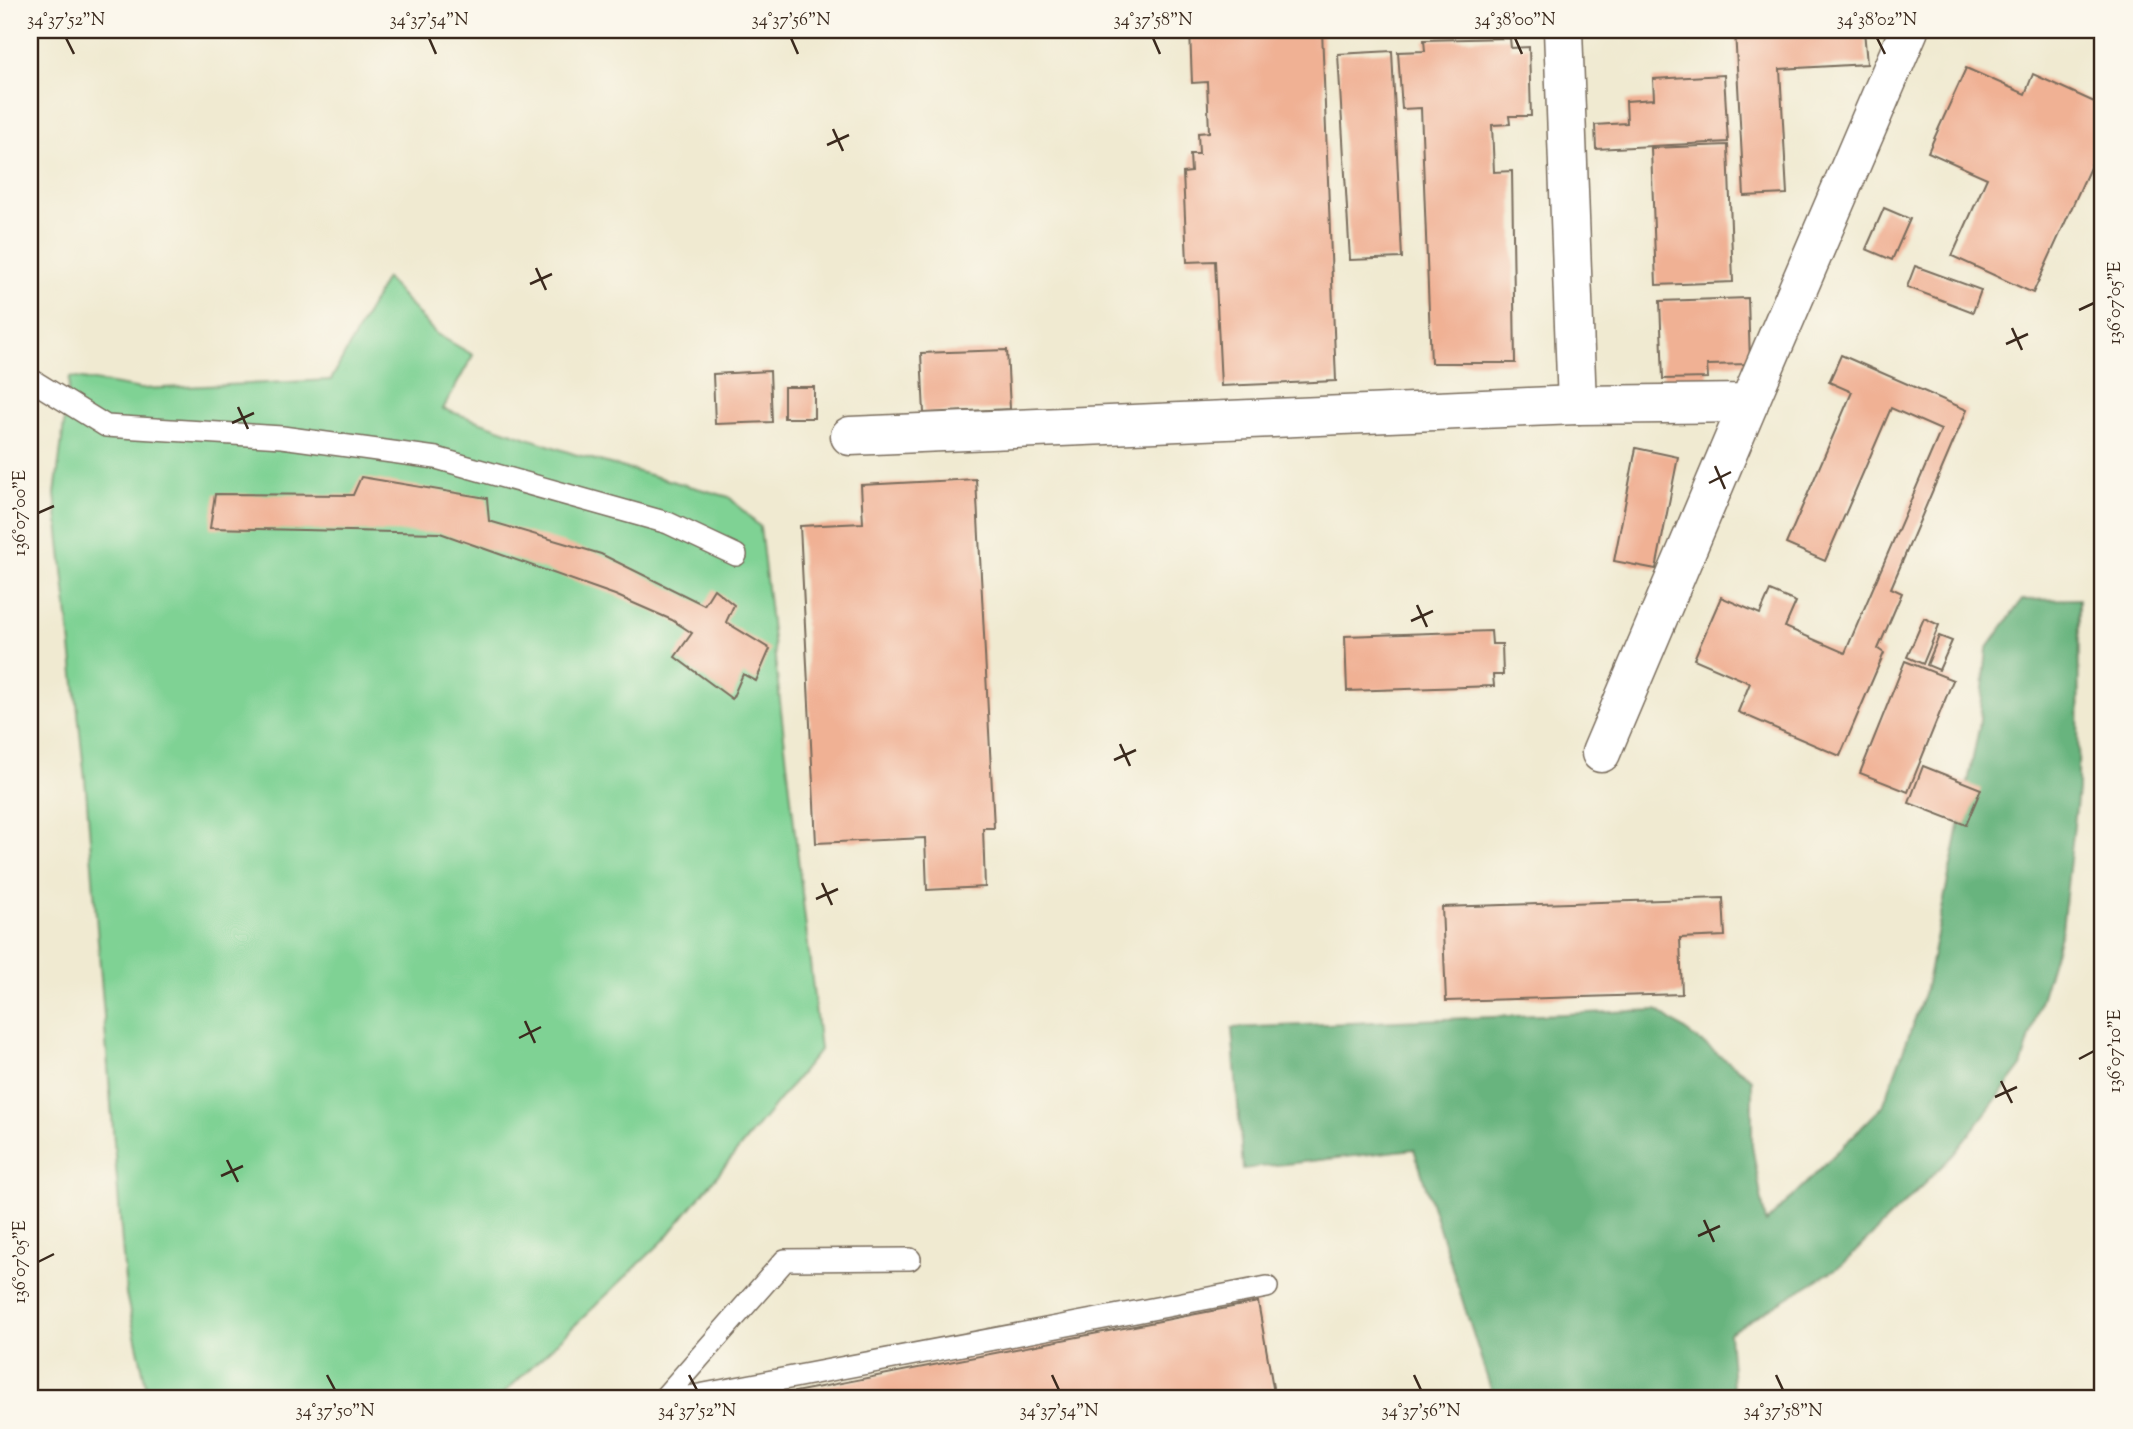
<svg xmlns="http://www.w3.org/2000/svg" width="2133" height="1429" viewBox="0 0 2133 1429" font-family="'Sorts Mill Goudy',serif">
  <rect width="100%" height="100%" fill="#fbf7ec"/>
  <filter id="ink" filterUnits="userSpaceOnUse"><feTurbulence type="fractalNoise" baseFrequency=".0143" numOctaves="2"/><feDisplacementMap in="SourceGraphic" scale="14" xChannelSelector="R" yChannelSelector="G"/><feConvolveMatrix kernelMatrix="1 2 1 2 8 2 1 2 1" color-interpolation-filters="sRGB"/></filter>
  <filter id="wash" filterUnits="userSpaceOnUse"><feTurbulence type="fractalNoise" baseFrequency=".00686" numOctaves="4" result="noise"/><feDisplacementMap in="SourceGraphic" scale="28" xChannelSelector="R" yChannelSelector="G"/><feGaussianBlur stdDeviation="1.57" result="paint"/><feColorMatrix in="noise" values="0 0 0 0 0 0 0 0 0 0 0 0 0 0 0 0 0 1.4 0 .05"/><feComposite in="paint" operator="in"/></filter>
  <g filter="url(#wash)">
    <rect width="100%" height="100%" fill="#f0ead1"/>
    <path fill="#7fd294" stroke="#5d7e59" stroke-width="2" d="M 386,278 L 435,333 L 473,355 L 443,409 L 574,454 L 729,497 L 760,527 L 820,1050 L 666,1238 L 498,1399 L 149,1399 L 126,1294 L 86,789 L 55,494 L 70,377 L 141,389 L 331,380 Z"/>
    <path fill="#67b47e" stroke="#516f4e" stroke-width="2" d="M 2079,599 L 2078,790 L 2062,929 L 2021,1067 L 1953,1155 L 1842,1265 L 1729,1333 L 1734,1399 L 1494,1399 L 1414,1149 L 1243,1169 L 1232,1028 L 1657,1010 L 1752,1079 L 1752,1146 L 1766,1223 L 1883,1106 L 1926,988 L 1979,728 L 1987,649 L 2022,600 Z"/>
    <g id="blocks">
      <g fill="#f0b194">
        <path d="M 1190,30 L 1322,30 L 1336,381 L 1221,386 L 1215,261 L 1187,262 L 1183,173 L 1191,172 L 1190,154 L 1199,154 L 1198,133 L 1209,132 L 1207,82 L 1192,83 Z"/>
        <path d="M 1735,30 L 1864,30 L 1867,64 L 1780,69 L 1787,194 L 1744,196 Z"/>
        <path d="M 1510,38 L 1511,48 L 1529,47 L 1531,116 L 1509,116 L 1510,124 L 1492,125 L 1494,172 L 1512,171 L 1515,363 L 1431,363 L 1421,108 L 1402,109 L 1398,52 L 1425,51 L 1424,40 Z"/>
        <path d="M 1392,51 L 1402,258 L 1350,260 L 1338,54 Z"/>
        <path d="M 1966,68 L 2025,94 L 2033,74 L 2103,106 L 2103,139 L 2033,293 L 1952,256 L 1987,178 L 1928,152 Z"/>
        <path d="M 1724,75 L 1728,142 L 1596,149 L 1595,125 L 1627,123 L 1626,101 L 1654,99 L 1653,79 Z"/>
        <path d="M 1728,145 L 1733,282 L 1656,285 L 1651,148 Z"/>
        <path d="M 1884,208 L 1910,219 L 1892,260 L 1866,249 Z"/>
        <path d="M 1915,266 L 1981,290 L 1973,312 L 1907,287 Z"/>
        <path d="M 1748,298 L 1750,364 L 1707,365 L 1708,378 L 1663,379 L 1660,301 Z"/>
        <path d="M 1007,350 L 1010,409 L 924,413 L 921,353 Z"/>
        <path d="M 1841,355 L 1967,410 L 1891,588 L 1902,593 L 1878,649 L 1884,653 L 1840,756 L 1738,712 L 1750,683 L 1694,659 L 1721,597 L 1760,614 L 1770,591 L 1796,602 L 1785,627 L 1845,653 L 1941,430 L 1891,408 L 1825,561 L 1786,544 L 1852,392 L 1829,382 Z"/>
        <path d="M 770,371 L 772,422 L 715,424 L 713,374 Z"/>
        <rect x="784" y="387" width="30" height="31"/>
        <path d="M 1636,448 L 1678,457 L 1656,569 L 1614,561 Z"/>
        <path d="M 361,477 L 487,498 L 489,521 L 601,554 L 704,605 L 714,589 L 734,605 L 726,622 L 770,649 L 756,681 L 743,674 L 732,699 L 675,657 L 692,633 L 672,620 L 615,595 L 440,533 L 210,528 L 215,494 L 353,495 Z"/>
        <path d="M 976,479 L 994,828 L 983,828 L 985,887 L 927,890 L 925,838 L 816,843 L 800,526 L 863,523 L 861,485 Z"/>
        <path d="M 1924,618 L 1939,625 L 1923,664 L 1907,657 Z"/>
        <path d="M 1491,631 L 1492,644 L 1502,644 L 1503,675 L 1493,675 L 1494,686 L 1347,691 L 1345,636 Z"/>
        <path d="M 1939,636 L 1952,641 L 1939,670 L 1927,665 Z"/>
        <path d="M 1905,661 L 1953,680 L 1908,792 L 1860,773 Z"/>
        <path d="M 1923,766 L 1981,789 L 1966,825 L 1909,803 Z"/>
        <path d="M 1723,898 L 1725,936 L 1680,938 L 1682,994 L 1446,1001 L 1442,907 Z"/>
        <path d="M 1258,1302 L 1275,1399 L 764,1399 L 764,1398 Z"/>
      </g>
    </g>
  </g>
  <g filter="url(#ink)">
    <use href="#blocks" fill-opacity="0" stroke="#7a6d5d" stroke-width="2"/>
    <g fill="none" stroke-linecap="round" stroke-linejoin="round">
      <defs>
        <g id="lane">
          <path d="M 30,379 L 106,426 L 282,437 L 436,458 L 668,523 L 736,555"/>
          <path d="M 663,1399 L 785,1260 L 910,1259"/>
          <path d="M 678,1399 L 1267,1287"/>
        </g>
        <g id="street">
          <path d="M 1563,30 L 1577,405"/>
          <path d="M 850,436 L 1577,405 L 1749,403 L 1909,30"/>
          <path d="M 1601,753 L 1749,403"/>
        </g>
      </defs>
      <use href="#lane" stroke="#7a6d5d" stroke-width="24"/>
      <use href="#street" stroke="#7a6d5d" stroke-width="41"/>
      <use href="#lane" stroke="#fff" stroke-width="21"/>
      <use href="#street" stroke="#fff" stroke-width="38"/>
    </g>
  </g>
  <path fill="none" stroke="#3b2a1e" stroke-width="2.5" d="M 66,38 L 74,54M 429,38 L 436,54M 791,38 L 798,54M 1153,38 L 1160,54M 1515,38 L 1522,54M 1877,38 L 1885,54M 833,129 L 843,151M 827,145 L 849,135M 536,268 L 546,290M 530,284 L 552,274M 2079,310 L 2094,303M 2012,328 L 2022,350M 2006,344 L 2028,334M 238,407 L 248,429M 232,423 L 254,413M 1715,466 L 1725,489M 1709,483 L 1731,472M 38,513 L 54,506M 1417,605 L 1427,627M 1411,621 L 1433,611M 1120,744 L 1130,766M 1114,760 L 1136,750M 822,883 L 832,905M 816,899 L 838,889M 525,1021 L 535,1043M 519,1038 L 541,1027M 2079,1059 L 2094,1051M 2001,1081 L 2012,1103M 1995,1097 L 2017,1087M 227,1160 L 238,1182M 221,1176 L 243,1166M 1704,1220 L 1714,1242M 1698,1236 L 1720,1226M 38,1262 L 54,1254M 327,1375 L 335,1390M 689,1375 L 697,1390M 1052,1375 L 1059,1390M 1414,1375 L 1421,1390M 1776,1375 L 1783,1390"/>
  <rect width="2133" height="1429" fill="none" stroke="#fbf7ec" stroke-width="77"/>
  <rect x="38" y="38" width="2056" height="1352" fill="none" stroke="#3b2a1e" stroke-width="2.5"/>
  <g font-size="18" text-anchor="middle" fill="#3b2a1e">
    <text x="66" y="25">34°37'52"N</text>
    <text x="429" y="25">34°37'54"N</text>
    <text x="791" y="25">34°37'56"N</text>
    <text x="1153" y="25">34°37'58"N</text>
    <text x="1515" y="25">34°38'00"N</text>
    <text x="1877" y="25">34°38'02"N</text>
    <text transform="translate(2114 303) rotate(-90)" y="6">136°07'05"E</text>
    <text transform="translate(19 513) rotate(-90)" y="6">136°07'00"E</text>
    <text transform="translate(2114 1051) rotate(-90)" y="6">136°07'10"E</text>
    <text transform="translate(19 1262) rotate(-90)" y="6">136°07'05"E</text>
    <text x="335" y="1416">34°37'50"N</text>
    <text x="697" y="1416">34°37'52"N</text>
    <text x="1059" y="1416">34°37'54"N</text>
    <text x="1421" y="1416">34°37'56"N</text>
    <text x="1783" y="1416">34°37'58"N</text>
  </g>
</svg>
